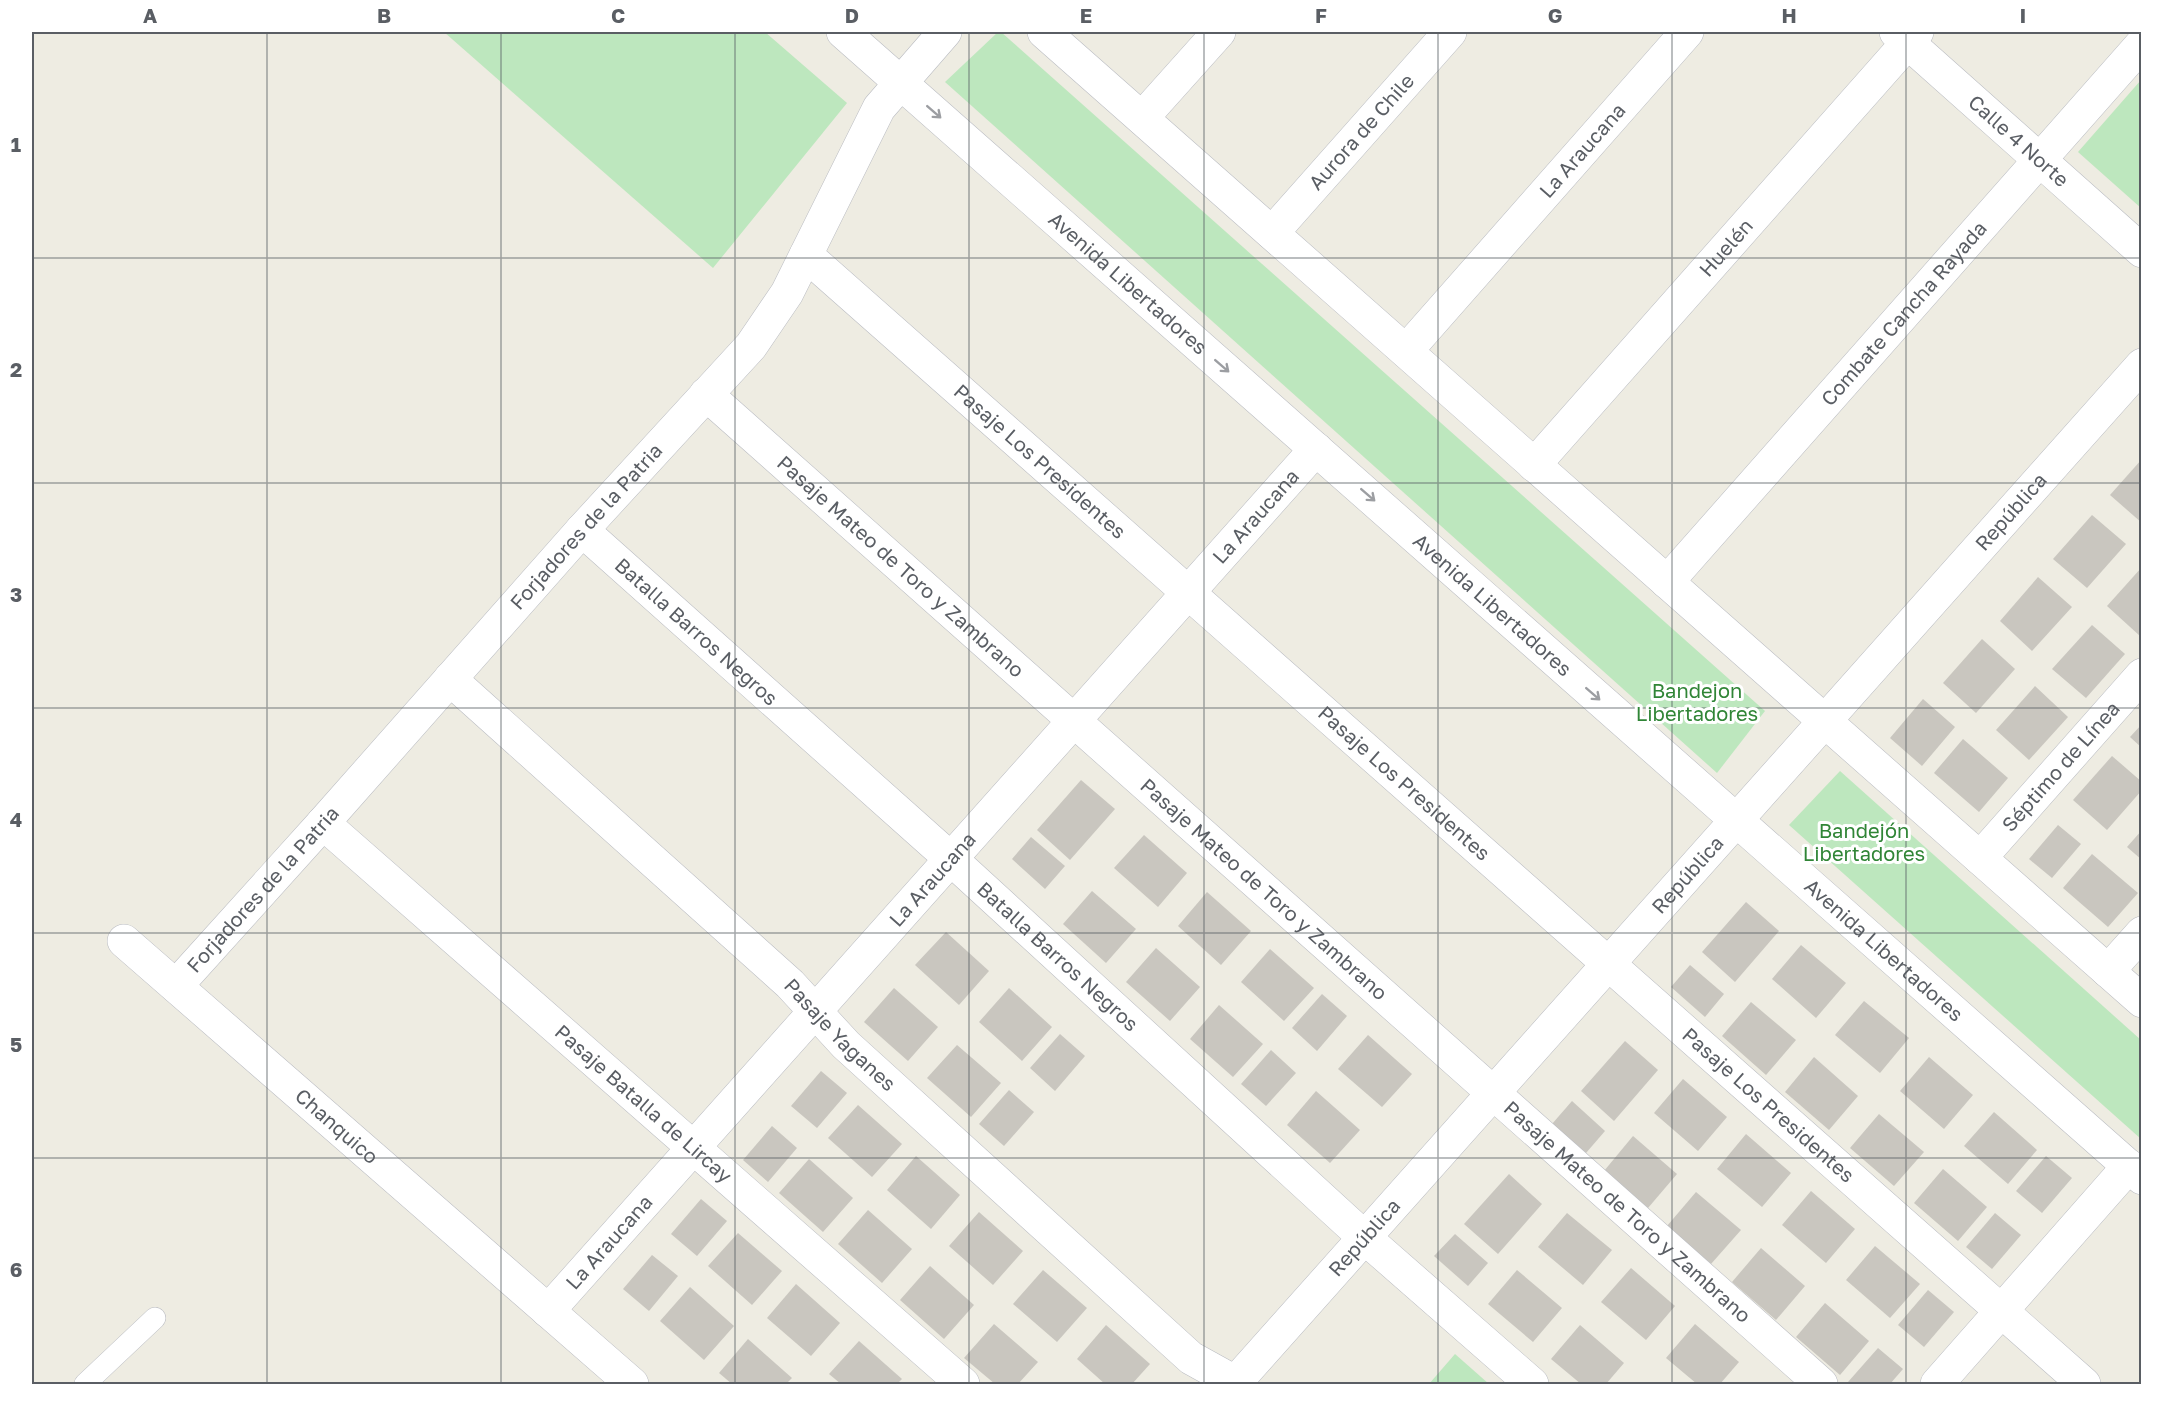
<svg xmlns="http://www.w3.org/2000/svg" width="2173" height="1416" viewBox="0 0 2173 1416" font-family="'Golos Text',sans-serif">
  <rect width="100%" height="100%" fill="#eeece2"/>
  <g fill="#bde7be">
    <path d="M 444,32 L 765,32 L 847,103 L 713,268 Z"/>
    <path d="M 998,32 L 1001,32 L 1765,711 L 1717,773 L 945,82 Z"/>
    <path d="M 2141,80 L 2141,208 L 2078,152 Z"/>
    <path d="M 1840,771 L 2141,1040 L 2141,1139 L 1789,825 Z"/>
    <path d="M 1455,1354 L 1489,1384 L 1429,1384 Z"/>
  </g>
  <g fill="#c9c6bf">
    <path d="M 2142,459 L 2142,523 L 2110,495 Z"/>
    <path d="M 2092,515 L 2126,544 L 2087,588 L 2053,559 Z"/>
    <path d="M 2142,567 L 2142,634 L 2140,636 L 2107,606 Z"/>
    <path d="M 2038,577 L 2072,607 L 2032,651 L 2000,621 Z"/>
    <path d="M 2092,625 L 2125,654 L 2086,698 L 2052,669 Z"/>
    <path d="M 1982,639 L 2015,669 L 1976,713 L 1943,683 Z"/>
    <path d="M 2035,686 L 2068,717 L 2029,760 L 1996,730 Z"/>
    <path d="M 1923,699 L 1955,727 L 1922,766 L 1890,738 Z"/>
    <path d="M 2142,724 L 2142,748 L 2130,737 Z"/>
    <path d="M 1963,739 L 2008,778 L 1979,812 L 1934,773 Z"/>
    <path d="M 2112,756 L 2142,782 L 2142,790 L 2107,830 L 2073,800 Z"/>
    <path d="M 1081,780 L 1115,809 L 1070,860 L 1037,830 Z"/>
    <path d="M 2058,825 L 2081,844 L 2052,878 L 2029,859 Z"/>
    <path d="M 2142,830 L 2142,860 L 2127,847 Z"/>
    <path d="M 1144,835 L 1187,873 L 1158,907 L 1114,868 Z"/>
    <path d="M 1031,837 L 1065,866 L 1045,889 L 1012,859 Z"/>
    <path d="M 2092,854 L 2138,893 L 2108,927 L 2063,888 Z"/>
    <path d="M 1092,891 L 1136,929 L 1106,963 L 1063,924 Z"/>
    <path d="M 1207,892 L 1251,931 L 1221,965 L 1178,926 Z"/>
    <path d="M 1746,902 L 1779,931 L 1735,982 L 1702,952 Z"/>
    <path d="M 946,932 L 989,971 L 959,1005 L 915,965 Z"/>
    <path d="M 1801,945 L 1846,983 L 1816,1018 L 1772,979 Z"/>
    <path d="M 1156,948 L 1200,987 L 1170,1021 L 1126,982 Z"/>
    <path d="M 1270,949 L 1314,988 L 1284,1021 L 1241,982 Z"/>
    <path d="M 1690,965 L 1724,994 L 1705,1017 L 1671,987 Z"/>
    <path d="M 894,988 L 938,1027 L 908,1061 L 864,1022 Z"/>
    <path d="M 1009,988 L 1052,1027 L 1022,1061 L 979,1022 Z"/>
    <path d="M 1322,994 L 1347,1016 L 1317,1051 L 1292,1028 Z"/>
    <path d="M 1864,1001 L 1909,1038 L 1880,1073 L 1835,1035 Z"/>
    <path d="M 1751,1002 L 1796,1040 L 1766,1075 L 1722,1036 Z"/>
    <path d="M 1219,1005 L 1263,1044 L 1233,1077 L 1190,1039 Z"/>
    <path d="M 1060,1034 L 1085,1056 L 1055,1091 L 1030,1068 Z"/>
    <path d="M 1368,1035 L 1412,1074 L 1382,1107 L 1338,1069 Z"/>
    <path d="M 1625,1041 L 1658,1070 L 1614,1121 L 1581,1091 Z"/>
    <path d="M 957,1045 L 1001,1083 L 971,1117 L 927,1078 Z"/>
    <path d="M 1271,1050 L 1296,1073 L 1266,1106 L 1241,1084 Z"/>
    <path d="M 1814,1057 L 1858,1096 L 1829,1130 L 1785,1092 Z"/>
    <path d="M 1929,1057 L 1973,1095 L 1944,1129 L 1900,1091 Z"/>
    <path d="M 821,1071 L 847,1093 L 817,1128 L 791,1106 Z"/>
    <path d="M 1683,1079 L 1727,1117 L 1698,1151 L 1654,1113 Z"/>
    <path d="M 1009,1090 L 1034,1112 L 1004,1146 L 979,1124 Z"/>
    <path d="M 1316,1091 L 1360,1130 L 1330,1163 L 1287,1125 Z"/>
    <path d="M 1572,1101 L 1605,1131 L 1586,1153 L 1552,1124 Z"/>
    <path d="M 858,1105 L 902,1144 L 872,1177 L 828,1138 Z"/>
    <path d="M 1994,1112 L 2037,1150 L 2008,1184 L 1964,1146 Z"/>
    <path d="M 1879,1114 L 1924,1152 L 1894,1186 L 1850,1148 Z"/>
    <path d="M 772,1126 L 797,1148 L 768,1182 L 743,1160 Z"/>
    <path d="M 1746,1134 L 1791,1173 L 1762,1207 L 1717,1169 Z"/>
    <path d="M 1633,1136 L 1677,1174 L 1648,1208 L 1604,1171 Z"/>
    <path d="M 916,1156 L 960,1195 L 931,1229 L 887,1190 Z"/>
    <path d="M 2046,1156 L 2072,1178 L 2042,1213 L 2016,1191 Z"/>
    <path d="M 809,1159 L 853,1198 L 823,1232 L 779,1193 Z"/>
    <path d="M 1943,1169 L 1987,1207 L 1958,1241 L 1914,1203 Z"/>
    <path d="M 1509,1174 L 1542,1204 L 1498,1254 L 1464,1224 Z"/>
    <path d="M 1811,1191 L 1855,1229 L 1826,1263 L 1782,1225 Z"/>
    <path d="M 1696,1192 L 1741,1230 L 1711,1264 L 1667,1226 Z"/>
    <path d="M 701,1199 L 727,1221 L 697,1256 L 671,1234 Z"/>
    <path d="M 868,1210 L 912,1249 L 882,1283 L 838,1244 Z"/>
    <path d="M 979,1212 L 1023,1251 L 993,1285 L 949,1246 Z"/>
    <path d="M 1567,1213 L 1612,1250 L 1583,1285 L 1538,1247 Z"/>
    <path d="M 1995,1213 L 2021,1235 L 1992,1269 L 1966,1247 Z"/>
    <path d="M 738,1233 L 782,1271 L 752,1305 L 708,1266 Z"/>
    <path d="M 1455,1234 L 1488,1263 L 1468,1286 L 1434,1256 Z"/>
    <path d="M 1875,1246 L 1920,1284 L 1890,1318 L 1846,1280 Z"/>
    <path d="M 1761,1248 L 1805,1286 L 1776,1320 L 1732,1282 Z"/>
    <path d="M 652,1255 L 678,1276 L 649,1311 L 623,1289 Z"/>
    <path d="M 930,1266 L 974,1305 L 944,1339 L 900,1300 Z"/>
    <path d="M 1631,1268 L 1675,1306 L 1646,1340 L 1601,1302 Z"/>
    <path d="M 1043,1270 L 1087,1308 L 1057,1342 L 1013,1304 Z"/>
    <path d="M 1517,1270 L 1562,1308 L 1533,1342 L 1488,1304 Z"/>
    <path d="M 796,1284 L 840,1323 L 811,1356 L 767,1318 Z"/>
    <path d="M 690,1287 L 734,1326 L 704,1360 L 660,1321 Z"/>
    <path d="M 1928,1290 L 1954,1312 L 1924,1347 L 1898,1325 Z"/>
    <path d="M 1825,1303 L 1869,1341 L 1840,1375 L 1796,1337 Z"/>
    <path d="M 994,1324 L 1038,1362 L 1018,1384 L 995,1384 L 964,1358 Z"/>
    <path d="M 1695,1324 L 1739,1362 L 1720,1384 L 1697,1384 L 1666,1358 Z"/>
    <path d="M 1106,1325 L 1150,1364 L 1132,1384 L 1105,1384 L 1077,1359 Z"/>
    <path d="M 1580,1325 L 1624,1363 L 1606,1384 L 1581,1384 L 1551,1359 Z"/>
    <path d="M 748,1339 L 792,1378 L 786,1384 L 732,1384 L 719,1373 Z"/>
    <path d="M 859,1341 L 902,1379 L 897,1384 L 841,1384 L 829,1374 Z"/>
    <path d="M 1878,1348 L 1903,1369 L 1890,1384 L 1852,1384 L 1848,1382 Z"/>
  </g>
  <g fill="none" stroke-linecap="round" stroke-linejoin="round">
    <defs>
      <path id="lane" d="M 85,1384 L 155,1318"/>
      <g id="street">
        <path id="s1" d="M 843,32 L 2142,1178"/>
        <path d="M 1044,32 L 2142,1001"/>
        <path id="s2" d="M 1896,32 L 2142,251"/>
        <path d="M 1142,118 L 1219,32"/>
        <path id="s3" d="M 1272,233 L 1450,32"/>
        <path id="s4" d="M 806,255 L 2084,1384"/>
        <path id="s5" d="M 1406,351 L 1687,32"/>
        <path id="s6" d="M 706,394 L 1821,1384"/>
        <path id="s7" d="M 1534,465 L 1917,32"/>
        <path id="s8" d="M 582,530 L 951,859 L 1365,1238 L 1532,1384"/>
        <path id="s9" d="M 1667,582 L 2142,44"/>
        <path id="s10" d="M 450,679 L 790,984 L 846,1045 L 1191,1358 L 1238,1384"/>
        <path id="s11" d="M 323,823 L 963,1384"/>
        <path id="s12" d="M 1980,858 L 2142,675"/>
        <path id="s13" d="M 124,941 L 632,1384"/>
        <path d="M 2108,971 L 2142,933"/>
        <path id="s14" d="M 176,986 L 323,823 L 582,530 L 751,346 L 787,293 L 879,108 L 945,32"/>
        <path id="s15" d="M 548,1311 L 1316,449"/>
        <path id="s16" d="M 1234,1384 L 2142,365"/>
        <path d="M 1937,1384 L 2129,1166"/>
      </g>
    </defs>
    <use href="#lane" stroke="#babcc2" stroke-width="22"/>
    <use href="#street" stroke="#babcc2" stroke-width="34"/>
    <use href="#lane" stroke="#fff" stroke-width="21"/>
    <use href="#street" stroke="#fff" stroke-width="33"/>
  </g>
  <defs><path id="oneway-shaft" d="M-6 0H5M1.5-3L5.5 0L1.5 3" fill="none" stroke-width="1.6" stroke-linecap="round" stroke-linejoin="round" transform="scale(1.5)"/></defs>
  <g stroke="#9c9ea2">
    <use href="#oneway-shaft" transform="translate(934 112) rotate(41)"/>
    <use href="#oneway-shaft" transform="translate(1222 366) rotate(41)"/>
    <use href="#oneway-shaft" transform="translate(1368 495) rotate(41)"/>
    <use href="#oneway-shaft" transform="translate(1593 694) rotate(41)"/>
  </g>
  <path fill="none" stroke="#5a5e64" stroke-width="1.5" stroke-opacity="0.55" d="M 267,32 L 267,1384M 501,32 L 501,1384M 735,32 L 735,1384M 969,32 L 969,1384M 1204,32 L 1204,1384M 1438,32 L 1438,1384M 1672,32 L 1672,1384M 1906,32 L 1906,1384M 32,258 L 2142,258M 32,483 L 2142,483M 32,708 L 2142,708M 32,933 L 2142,933M 32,1158 L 2142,1158"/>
  <g text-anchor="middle" stroke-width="6" stroke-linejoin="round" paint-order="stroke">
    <g font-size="20" fill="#5a5e64" stroke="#fff">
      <text dy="7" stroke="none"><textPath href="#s3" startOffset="135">Aurora de Chile</textPath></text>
      <text dy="7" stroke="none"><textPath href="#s2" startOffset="164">Calle 4 Norte</textPath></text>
      <text dy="7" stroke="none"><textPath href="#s5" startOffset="267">La Araucana</textPath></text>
      <text dy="7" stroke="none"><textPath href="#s7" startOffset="290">Huelén</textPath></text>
      <text dy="7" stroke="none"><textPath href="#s1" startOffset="380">Avenida Libertadores</textPath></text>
      <text dy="7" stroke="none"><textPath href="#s9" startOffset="358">Combate Cancha Rayada</textPath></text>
      <text dy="7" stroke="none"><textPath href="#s4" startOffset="312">Pasaje Los Presidentes</textPath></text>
      <text dy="7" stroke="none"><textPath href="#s16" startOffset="1168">República</textPath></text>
      <text dy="7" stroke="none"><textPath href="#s15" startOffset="1064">La Araucana</textPath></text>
      <text dy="7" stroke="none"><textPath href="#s14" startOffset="616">Forjadores de la Patria</textPath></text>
      <text dy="7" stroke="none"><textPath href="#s6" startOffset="260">Pasaje Mateo de Toro y Zambrano</textPath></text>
      <text dy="7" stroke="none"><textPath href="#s1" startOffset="866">Avenida Libertadores</textPath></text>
      <text dy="7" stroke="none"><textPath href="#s8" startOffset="153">Batalla Barros Negros</textPath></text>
      <text dy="7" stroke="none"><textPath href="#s12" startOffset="122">Séptimo de Línea</textPath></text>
      <text dy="7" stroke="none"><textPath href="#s4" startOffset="798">Pasaje Los Presidentes</textPath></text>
      <text dy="7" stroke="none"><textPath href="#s16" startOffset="682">República</textPath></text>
      <text dy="7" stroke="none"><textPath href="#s15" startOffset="578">La Araucana</textPath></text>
      <text dy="7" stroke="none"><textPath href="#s14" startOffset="130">Forjadores de la Patria</textPath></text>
      <text dy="7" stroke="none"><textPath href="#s6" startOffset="746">Pasaje Mateo de Toro y Zambrano</textPath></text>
      <text dy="7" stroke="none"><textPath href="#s1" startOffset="1388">Avenida Libertadores</textPath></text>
      <text dy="7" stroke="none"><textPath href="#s8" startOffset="639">Batalla Barros Negros</textPath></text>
      <text dy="7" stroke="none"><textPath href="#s10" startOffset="528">Pasaje Yaganes</textPath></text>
      <text dy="7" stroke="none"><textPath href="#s11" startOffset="426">Pasaje Batalla de Lircay</textPath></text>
      <text dy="7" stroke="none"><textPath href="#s4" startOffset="1284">Pasaje Los Presidentes</textPath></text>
      <text dy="7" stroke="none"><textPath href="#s13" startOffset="282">Chanquico</textPath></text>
      <text dy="7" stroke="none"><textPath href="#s6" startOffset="1232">Pasaje Mateo de Toro y Zambrano</textPath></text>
      <text dy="7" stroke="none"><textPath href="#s16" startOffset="196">República</textPath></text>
      <text dy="7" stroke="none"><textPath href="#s15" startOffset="92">La Araucana</textPath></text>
    </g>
    <g font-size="20" fill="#308536" stroke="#fff">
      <text x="1697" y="698">Bandejon<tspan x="1697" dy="23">Libertadores</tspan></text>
      <text x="1864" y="838">Bandejón<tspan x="1864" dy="23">Libertadores</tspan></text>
    </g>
  </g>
  <rect width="2173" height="1416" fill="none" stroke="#ffffff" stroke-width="66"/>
  <rect x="33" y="33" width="2107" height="1350" fill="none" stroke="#5a5e64" stroke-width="2"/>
  <g font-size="20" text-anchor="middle" font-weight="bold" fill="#5a5e64">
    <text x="150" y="23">A</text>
    <text x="384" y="23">B</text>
    <text x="618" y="23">C</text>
    <text x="852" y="23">D</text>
    <text x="1086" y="23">E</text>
    <text x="1321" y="23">F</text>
    <text x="1555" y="23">G</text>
    <text x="1789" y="23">H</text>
    <text x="2023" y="23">I</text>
    <text x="16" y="152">1</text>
    <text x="16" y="377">2</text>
    <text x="16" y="602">3</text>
    <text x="16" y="827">4</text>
    <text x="16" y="1052">5</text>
    <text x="16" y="1277">6</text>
  </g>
</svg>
